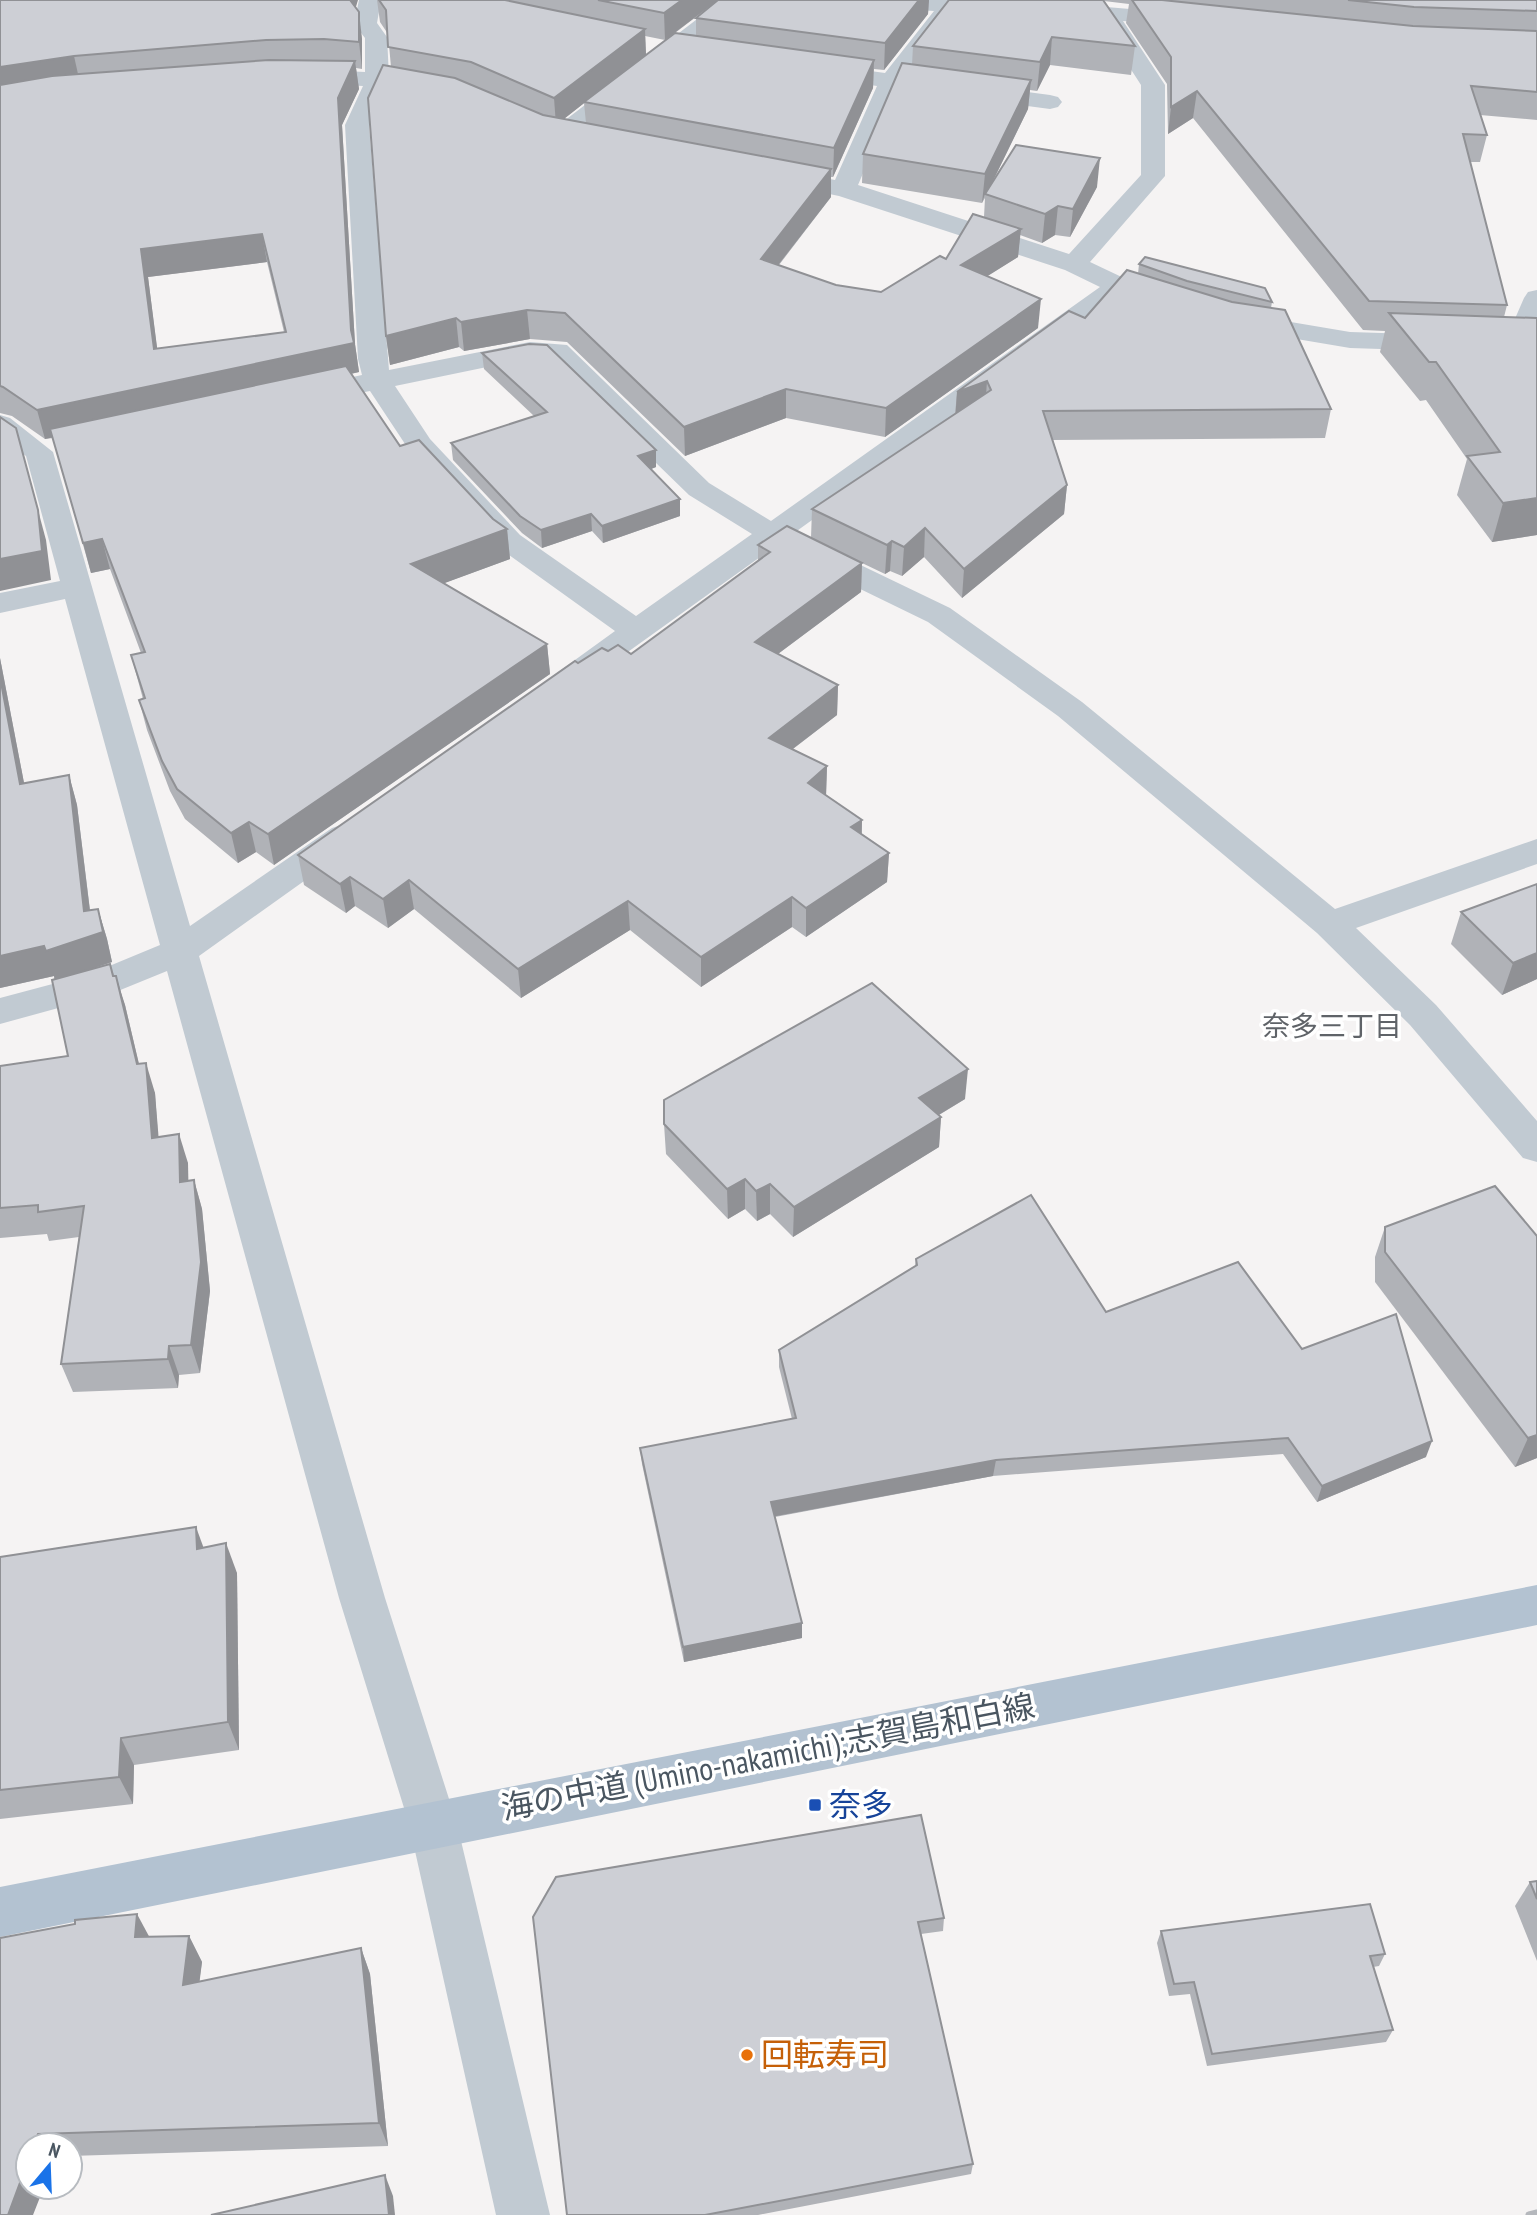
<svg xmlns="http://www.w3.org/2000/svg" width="1537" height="2215" viewBox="0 0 1537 2215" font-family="'PT Sans Narrow','Noto Sans JP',sans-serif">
  <rect width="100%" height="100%" fill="#f5f3f3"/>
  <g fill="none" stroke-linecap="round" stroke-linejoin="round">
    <g fill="#c1cad2" fill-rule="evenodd">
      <path d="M 359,0 L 381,0 L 377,23 L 387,37 L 389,76 L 436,85 L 440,90 L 436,95 L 428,97 L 385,89 L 369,125 L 389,370 L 530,342 L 567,345 L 709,483 L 771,521 L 1100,287 L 1065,270 L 839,196 L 771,182 L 768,177 L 771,172 L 780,170 L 835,180 L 877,86 L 812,76 L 808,71 L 812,66 L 820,64 L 885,73 L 934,11 L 869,7 L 858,0 L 976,0 L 1004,3 L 1007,8 L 1004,13 L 956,12 L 907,76 L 1050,95 L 1058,97 L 1062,102 L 1058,107 L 1050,109 L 899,89 L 858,185 L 1069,254 L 1141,175 L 1141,85 L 1099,20 L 1059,17 L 1048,10 L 1059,3 L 1189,14 L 1192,19 L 1181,26 L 1123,21 L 1165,85 L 1165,176 L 1090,262 L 1128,280 L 1174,294 L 1178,300 L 1174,306 L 1165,308 L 1123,296 L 794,533 L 950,608 L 1082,702 L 1335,909 L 1537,839 L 1537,864 L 1356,928 L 1436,1005 L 1537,1121 L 1537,1162 L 1523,1158 L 1410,1025 L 1317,933 L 1058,716 L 928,622 L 774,547 L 579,687 L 568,690 L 557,687 L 552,680 L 557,673 L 615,631 L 498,547 L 409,450 L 370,391 L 307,403 L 297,401 L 293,395 L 297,389 L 362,375 L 358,359 L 345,125 L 363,86 L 304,83 L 296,81 L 292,76 L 296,71 L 304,69 L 365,72 L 365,38 L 354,24 ZM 530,358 L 549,359 L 689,495 L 752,534 L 636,616 L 520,535 L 430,439 L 395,386 Z"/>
      <path d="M 722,0 L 747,0 L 569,141 L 551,141 L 548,136 L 551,131 Z"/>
      <path d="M 1537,290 L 1537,330 L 1534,338 L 1537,338 L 1537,354 L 1350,348 L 1243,330 L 1233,328 L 1229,322 L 1233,316 L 1243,314 L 1350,332 L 1507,337 L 1524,298 L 1528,292 Z"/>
      <path d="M 0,415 L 10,418 L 53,452 L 190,926 L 332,828 L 344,824 L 356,828 L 361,836 L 356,844 L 199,956 L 385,1598 L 457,1824 L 550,2215 L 496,2215 L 409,1824 L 339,1598 L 167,971 L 113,993 L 0,1024 L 0,998 L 90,974 L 160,945 L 65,599 L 0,613 L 0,593 L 60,581 L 26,456 L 0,437 Z"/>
    </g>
    <path fill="#b3c2d1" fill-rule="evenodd" d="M 1537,1585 L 1537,1625 L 0,1937 L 0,1887 Z"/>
    <path stroke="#b5b8bd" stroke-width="7" d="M 1529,2215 L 1537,2213"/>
  </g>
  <g fill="#b0b2b7" fill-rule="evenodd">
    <path d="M 0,0 L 356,8 L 362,39 L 362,69 L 356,68 L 359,89 L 342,125 L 355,344 L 359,372 L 351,374 L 400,446 L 507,529 L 510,559 L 444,583 L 547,644 L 550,674 L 274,865 L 256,852 L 238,863 L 185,819 L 170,791 L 147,730 L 139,700 L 143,699 L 131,655 L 141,653 L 110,569 L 91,573 L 53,438 L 45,439 L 12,416 L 0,413 ZM 267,262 L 284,332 L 157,349 L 148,277 Z"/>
    <path d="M 377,0 L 718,0 L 675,33 L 696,35 L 696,18 L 718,0 L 929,0 L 928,14 L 884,70 L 874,69 L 873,88 L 833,177 L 831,177 L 831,197 L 779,265 L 836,285 L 881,292 L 946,259 L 984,217 L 985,198 L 982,203 L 862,183 L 863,154 L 912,65 L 913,46 L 949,0 L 1537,0 L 1537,120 L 1480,115 L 1487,135 L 1480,162 L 1470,162 L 1507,305 L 1504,317 L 1537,535 L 1492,542 L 1457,495 L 1467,459 L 1426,400 L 1420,401 L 1380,352 L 1385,331 L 1363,330 L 1193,118 L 1168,134 L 1167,84 L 1126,23 L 1129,4 L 1104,1 L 1135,46 L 1131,75 L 1050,65 L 1037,91 L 1030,90 L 1028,109 L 992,183 L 1097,187 L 1070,237 L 1055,235 L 1042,243 L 1020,235 L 1018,257 L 987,276 L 1038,328 L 885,437 L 786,418 L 685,456 L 567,342 L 530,339 L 464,351 L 459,347 L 390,365 L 386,336 L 391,67 L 388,34 L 380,22 ZM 645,36 L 665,40 L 646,55 ZM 584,103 L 586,123 L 564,119 Z"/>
    <path d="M 1139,264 L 1272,302 L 1271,308 L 1331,409 L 1325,438 L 1053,440 L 1067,485 L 1064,514 L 962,598 L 924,557 L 902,576 L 890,571 L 885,574 L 862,563 L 861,592 L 778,654 L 838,685 L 837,715 L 793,749 L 827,766 L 826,795 L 862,820 L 862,834 L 889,853 L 887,882 L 806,937 L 792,927 L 701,987 L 630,930 L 521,998 L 414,909 L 388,928 L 355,906 L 346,913 L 304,885 L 298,855 L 578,663 L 608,651 L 631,654 L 758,561 L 758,545 L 811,538 L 812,509 L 955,414 L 957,392 L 1085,318 L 1138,274 Z"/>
    <path d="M 482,353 L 656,450 L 656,467 L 651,469 L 680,516 L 603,543 L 592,531 L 542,548 L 522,533 L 453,460 L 451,443 L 534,416 L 484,369 Z"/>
    <path d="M 0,658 L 24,783 L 69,775 L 77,805 L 90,910 L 98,909 L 107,939 L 112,962 L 92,969 L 110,964 L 125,1005 L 139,1064 L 155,1093 L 158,1137 L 188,1163 L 188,1181 L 194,1180 L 202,1209 L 210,1291 L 200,1373 L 179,1375 L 178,1388 L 73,1392 L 61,1364 L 79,1237 L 49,1241 L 47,1234 L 0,1238 L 0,1066 L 68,1056 L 54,976 L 0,988 Z"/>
    <path d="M 1537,884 L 1537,979 L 1502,995 L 1451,944 L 1461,912 Z"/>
    <path d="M 965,1099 L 939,1115 L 941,1117 L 939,1147 L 793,1237 L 770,1214 L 757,1221 L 745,1209 L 728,1219 L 666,1154 L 664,1124 Z"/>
    <path d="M 1385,1227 L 1537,1236 L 1537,1458 L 1515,1467 L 1375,1282 L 1375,1257 Z"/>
    <path d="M 916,1259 L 1106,1312 L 1302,1349 L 1426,1457 L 1317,1502 L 1283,1454 L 993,1476 L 775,1517 L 802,1623 L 802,1638 L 684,1662 L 642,1464 L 640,1448 L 792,1419 L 779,1367 L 779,1350 L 915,1266 Z"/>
    <path d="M 203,1548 L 237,1573 L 239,1750 L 134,1765 L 133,1804 L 0,1819 L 0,1557 Z"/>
    <path d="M 1537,1881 L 1537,1961 L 1515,1906 L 1530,1882 Z"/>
    <path d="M 533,1917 L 944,1918 L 943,1931 L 921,1934 L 973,2164 L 971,2174 L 758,2215 L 567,2215 Z"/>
    <path d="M 1161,1931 L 1385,1954 L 1379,1966 L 1373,1967 L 1393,2030 L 1386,2042 L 1207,2066 L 1190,1994 L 1169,1996 L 1157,1943 Z"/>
    <path d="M 189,1936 L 202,1962 L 199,1982 L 361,1948 L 370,1974 L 388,2146 L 70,2156 L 70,2145 L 28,2145 L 0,1938 Z"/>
  </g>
  <g fill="#909195">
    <path d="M 348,0 L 358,0 L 351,23 Z"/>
    <path d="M 682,0 L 718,0 L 665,40 L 664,13 Z"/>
    <path d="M 919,0 L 929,0 L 928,14 L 884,70 L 885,43 Z"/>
    <path d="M 359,12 L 362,39 L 362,69 L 359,42 Z"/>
    <path d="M 645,29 L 646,55 L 556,125 L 554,98 Z"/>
    <path d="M 1052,37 L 1050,65 L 1037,91 L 1040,62 Z"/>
    <path d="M 74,56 L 80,83 L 0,95 L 0,67 Z"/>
    <path d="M 874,60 L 873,88 L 833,177 L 834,148 Z"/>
    <path d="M 355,61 L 359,89 L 342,125 L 355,344 L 359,372 L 45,439 L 37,410 L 351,330 L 338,98 Z"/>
    <path d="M 1031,80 L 1028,109 L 986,195 L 985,194 L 982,203 L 985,174 Z"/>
    <path d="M 1197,91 L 1193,118 L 1168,134 L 1171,107 Z"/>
    <path d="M 1100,158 L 1097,187 L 1070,237 L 1073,209 Z"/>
    <path d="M 831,169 L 831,197 L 761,287 L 761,259 Z"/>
    <path d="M 1058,206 L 1055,235 L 1042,243 L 1045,214 Z"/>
    <path d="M 1021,229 L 1018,257 L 959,294 L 961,265 Z"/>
    <path d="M 262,234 L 267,262 L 148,277 L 161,378 L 154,349 L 141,249 Z"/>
    <path d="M 1041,299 L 1038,328 L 885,437 L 886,408 Z"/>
    <path d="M 527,310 L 530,339 L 464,351 L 461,322 Z"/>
    <path d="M 456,318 L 459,347 L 390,365 L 386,336 Z"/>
    <path d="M 987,381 L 985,410 L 955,421 L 957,392 Z"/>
    <path d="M 786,389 L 786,418 L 685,456 L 684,427 Z"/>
    <path d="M 16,428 L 46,540 L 51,580 L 0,591 L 0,559 Z"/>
    <path d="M 656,450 L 656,467 L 639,474 L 638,456 Z"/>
    <path d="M 1067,485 L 1064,514 L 962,598 L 964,569 Z"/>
    <path d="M 1537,498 L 1537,535 L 1492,542 L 1503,503 Z"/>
    <path d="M 680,499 L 680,516 L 603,543 L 602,526 Z"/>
    <path d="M 591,514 L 592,531 L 542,548 L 541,530 Z"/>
    <path d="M 925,528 L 924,557 L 902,576 L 904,547 Z"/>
    <path d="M 507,529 L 510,559 L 415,594 L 411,564 Z"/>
    <path d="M 102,539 L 110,569 L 91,573 L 83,543 Z"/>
    <path d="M 892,541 L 890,571 L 885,574 L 887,545 Z"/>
    <path d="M 862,563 L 861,592 L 755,671 L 755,642 Z"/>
    <path d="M 547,644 L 550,674 L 274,865 L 268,834 Z"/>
    <path d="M 0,658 L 30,814 L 20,784 L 0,677 Z"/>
    <path d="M 838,685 L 837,715 L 769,767 L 769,738 Z"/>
    <path d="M 827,766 L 826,796 L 808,783 Z"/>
    <path d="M 69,775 L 77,805 L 93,936 L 98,909 L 107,939 L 112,962 L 55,981 L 54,976 L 0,988 L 0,956 L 44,946 L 84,911 Z"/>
    <path d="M 862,820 L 861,849 L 851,827 Z"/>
    <path d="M 249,822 L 256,852 L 238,863 L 231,833 Z"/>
    <path d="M 889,853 L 887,882 L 806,937 L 806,908 Z"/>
    <path d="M 350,877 L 355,906 L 346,913 L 340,884 Z"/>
    <path d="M 409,880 L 414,909 L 388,928 L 383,899 Z"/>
    <path d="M 792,897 L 792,927 L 701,987 L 701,957 Z"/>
    <path d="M 628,901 L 630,930 L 521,998 L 518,969 Z"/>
    <path d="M 1537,953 L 1537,979 L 1502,995 L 1513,963 Z"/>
    <path d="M 116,976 L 125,1005 L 146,1094 L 137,1064 Z"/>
    <path d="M 146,1063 L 155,1093 L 161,1167 L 152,1138 Z"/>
    <path d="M 968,1069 L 965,1099 L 917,1128 L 919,1098 Z"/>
    <path d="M 941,1117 L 939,1147 L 793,1237 L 794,1207 Z"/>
    <path d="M 179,1134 L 188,1163 L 189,1211 L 180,1182 Z"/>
    <path d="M 745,1179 L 745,1209 L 728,1219 L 727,1189 Z"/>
    <path d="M 194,1180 L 202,1209 L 210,1291 L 200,1373 L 191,1345 Z"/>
    <path d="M 770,1184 L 770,1214 L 757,1221 L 756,1191 Z"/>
    <path d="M 169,1346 L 179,1375 L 178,1388 L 168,1359 Z"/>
    <path d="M 1537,1435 L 1537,1458 L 1515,1467 L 1528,1438 Z"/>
    <path d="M 1432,1441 L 1426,1457 L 1317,1502 L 1322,1486 Z"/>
    <path d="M 996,1460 L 993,1476 L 771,1517 L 771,1502 Z"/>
    <path d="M 196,1527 L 207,1557 L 197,1549 Z"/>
    <path d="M 226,1543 L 237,1573 L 239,1750 L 228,1722 Z"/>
    <path d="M 802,1623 L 802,1638 L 684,1662 L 683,1647 Z"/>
    <path d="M 121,1738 L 134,1765 L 133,1804 L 119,1777 Z"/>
    <path d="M 137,1914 L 151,1940 L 135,1937 Z"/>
    <path d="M 189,1936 L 202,1962 L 196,2010 L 183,1985 Z"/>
    <path d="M 361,1948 L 370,1974 L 388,2146 L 379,2123 Z"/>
    <path d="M 38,2134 L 46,2145 L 34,2145 Z"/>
    <path d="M 28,2161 L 28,2187 L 44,2187 L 33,2215 L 8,2215 Z"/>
    <path d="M 385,2175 L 393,2196 L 395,2215 L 389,2215 Z"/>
  </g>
  <g fill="#cdcfd5" stroke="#909195" stroke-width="2" fill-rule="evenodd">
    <path d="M 0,0 L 350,0 L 359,12 L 359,42 L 324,39 L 266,40 L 74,56 L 0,67 Z"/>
    <path d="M 379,0 L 505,0 L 645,29 L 554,98 L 471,62 L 388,47 L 386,10 Z"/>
    <path d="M 598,0 L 682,0 L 664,13 Z"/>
    <path d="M 718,0 L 919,0 L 885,43 L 696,18 Z"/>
    <path d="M 949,0 L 1103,0 L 1135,46 L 1052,37 L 1040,62 L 913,46 Z"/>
    <path d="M 1132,0 L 1162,0 L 1413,26 L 1537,31 L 1537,92 L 1471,86 L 1487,135 L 1463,134 L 1507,305 L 1369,301 L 1197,91 L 1171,107 L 1171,57 Z"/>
    <path d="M 1348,0 L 1537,0 L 1537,11 L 1414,7 Z"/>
    <path d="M 675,33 L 874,60 L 834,148 L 584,102 Z"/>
    <path d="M 269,60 L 355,61 L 338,98 L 351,330 L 354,343 L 37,410 L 3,387 L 0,386 L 0,85 L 52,76 ZM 262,234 L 286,332 L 154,349 L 141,249 Z"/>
    <path d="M 902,63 L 1031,80 L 985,174 L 863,154 Z"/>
    <path d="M 383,65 L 455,78 L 543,115 L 831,169 L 761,259 L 836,285 L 881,292 L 940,256 L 946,259 L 973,214 L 1021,229 L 961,265 L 1041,299 L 886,408 L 786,389 L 684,427 L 565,313 L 527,310 L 461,322 L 456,318 L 386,336 L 368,98 Z"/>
    <path d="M 1016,145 L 1100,158 L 1073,209 L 1058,206 L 1045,214 L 985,194 Z"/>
    <path d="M 1145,257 L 1265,288 L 1272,302 L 1187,281 L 1139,264 Z"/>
    <path d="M 1127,270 L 1232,302 L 1285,310 L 1331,409 L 1043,411 L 1067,485 L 964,569 L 925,528 L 904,547 L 892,541 L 887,545 L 812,509 L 991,390 L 987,381 L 957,392 L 1069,311 L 1085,318 Z"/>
    <path d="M 1389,313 L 1537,318 L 1537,498 L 1503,503 L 1467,456 L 1500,452 L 1436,362 L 1429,362 Z"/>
    <path d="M 529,344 L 547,345 L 656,450 L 638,456 L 680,499 L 602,526 L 591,514 L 541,530 L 520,516 L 451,443 L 547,412 L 482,353 Z"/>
    <path d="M 346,366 L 400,446 L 419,440 L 493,519 L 507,529 L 411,564 L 547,644 L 268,834 L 249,822 L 231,833 L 177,789 L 162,761 L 139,700 L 145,698 L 131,655 L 145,652 L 102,539 L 83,543 L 50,429 Z"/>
    <path d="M 0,417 L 16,428 L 38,510 L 42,551 L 0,559 Z"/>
    <path d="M 787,526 L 862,563 L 755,642 L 838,685 L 769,738 L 827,766 L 808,783 L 862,820 L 851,827 L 889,853 L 806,908 L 792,897 L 701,957 L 628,901 L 518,969 L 409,880 L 383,899 L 350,877 L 340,884 L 298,855 L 575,661 L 578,663 L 602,648 L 608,651 L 618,645 L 631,654 L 770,552 L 758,545 Z"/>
    <path d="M 0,677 L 20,784 L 69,775 L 84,911 L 98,909 L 103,932 L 46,951 L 44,946 L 0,956 Z"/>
    <path d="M 1537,884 L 1537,953 L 1513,963 L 1461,912 Z"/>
    <path d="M 110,964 L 113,976 L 116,976 L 137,1064 L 146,1063 L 152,1138 L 179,1134 L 180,1182 L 194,1180 L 201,1262 L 191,1345 L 169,1346 L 168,1359 L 61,1364 L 84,1206 L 38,1212 L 38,1205 L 0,1208 L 0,1066 L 68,1056 L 52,980 Z"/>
    <path d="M 872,983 L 968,1069 L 919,1098 L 941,1117 L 794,1207 L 770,1184 L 756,1191 L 745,1179 L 727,1189 L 664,1124 L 664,1100 Z"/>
    <path d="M 1495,1186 L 1537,1236 L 1537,1435 L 1528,1438 L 1385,1252 L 1385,1227 Z"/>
    <path d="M 1031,1195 L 1106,1312 L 1238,1262 L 1302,1349 L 1396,1314 L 1432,1441 L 1322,1486 L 1288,1438 L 996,1460 L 771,1502 L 802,1623 L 683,1647 L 640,1448 L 796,1418 L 779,1350 L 917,1265 L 916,1259 Z"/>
    <path d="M 196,1527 L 197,1549 L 226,1543 L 228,1722 L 121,1738 L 119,1777 L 0,1790 L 0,1557 Z"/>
    <path d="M 921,1815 L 944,1918 L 918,1922 L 973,2164 L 705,2215 L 567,2215 L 533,1917 L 556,1877 Z"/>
    <path d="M 1537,1881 L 1537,1899 L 1530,1882 Z"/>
    <path d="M 1370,1904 L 1385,1954 L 1370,1956 L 1393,2030 L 1212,2054 L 1194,1982 L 1174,1984 L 1161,1931 Z"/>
    <path d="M 137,1914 L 135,1937 L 189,1936 L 183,1985 L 361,1948 L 379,2123 L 38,2134 L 34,2145 L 28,2145 L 28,2161 L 8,2215 L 0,2215 L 0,1938 L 75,1924 L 75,1920 Z"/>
    <path d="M 385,2175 L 389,2215 L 211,2215 Z"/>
  </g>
  <rect fill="#1a4fb4" stroke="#fff" stroke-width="2.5" x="808" y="1798" width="14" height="14" rx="3.5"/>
  <circle fill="#e8710a" stroke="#fff" stroke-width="2.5" cx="747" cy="2055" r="7"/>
  <g text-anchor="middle" stroke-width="7" stroke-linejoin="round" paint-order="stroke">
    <g font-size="28" fill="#5f6368" stroke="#fff">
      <text x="1332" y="1036">奈多三丁目</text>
    </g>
    <g font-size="32" fill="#4a5661" stroke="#fff">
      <text transform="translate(768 1757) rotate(-11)" y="11">海の中道 (Umino-nakamichi);志賀島和白線</text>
    </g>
    <g font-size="32" fill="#164399" stroke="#fff" text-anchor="start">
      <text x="829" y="1816">奈多</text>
    </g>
    <g font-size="32" fill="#c56008" stroke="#fff" text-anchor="start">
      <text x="761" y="2066">回転寿司</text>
    </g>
  </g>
  <g transform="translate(49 2166) rotate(19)"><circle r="33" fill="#ffffff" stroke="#b7bbc0" stroke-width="2"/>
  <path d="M0-5L12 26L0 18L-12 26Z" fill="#1a73e8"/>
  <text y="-10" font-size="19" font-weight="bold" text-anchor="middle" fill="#4a5661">N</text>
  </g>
</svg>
